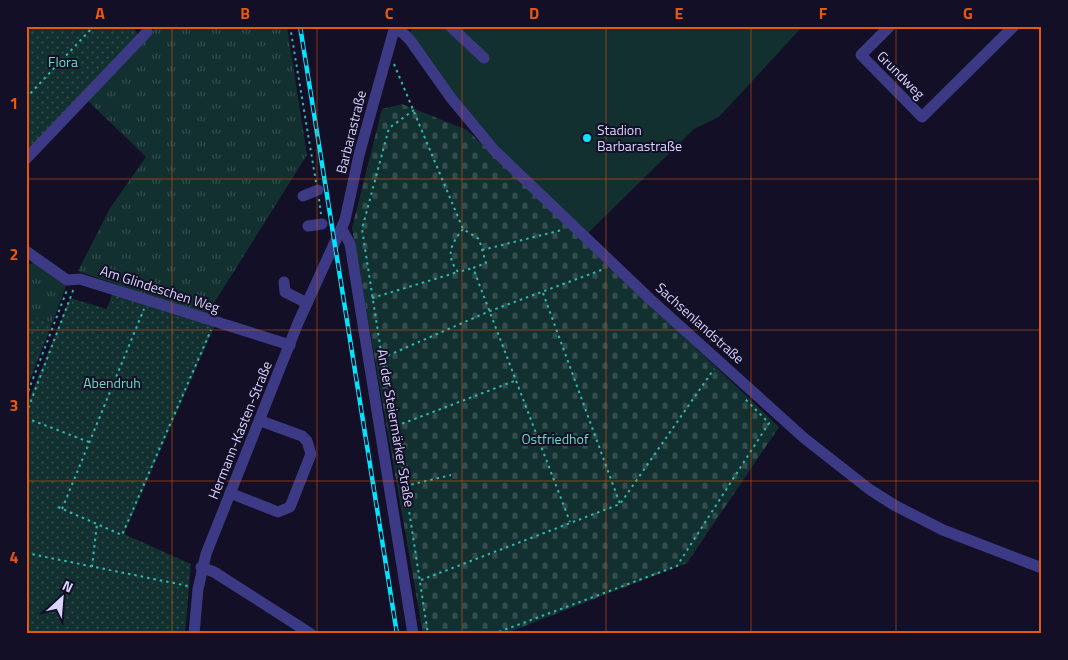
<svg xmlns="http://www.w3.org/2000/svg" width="1068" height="660" viewBox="0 0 1068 660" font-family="'Titillium Web',sans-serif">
  <defs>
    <pattern id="grass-tufts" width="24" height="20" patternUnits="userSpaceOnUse" patternTransform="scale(1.25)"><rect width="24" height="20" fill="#12302f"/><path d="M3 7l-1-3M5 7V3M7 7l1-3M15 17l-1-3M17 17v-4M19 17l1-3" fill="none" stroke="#344d4e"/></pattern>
    <pattern id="cemetery-stones" width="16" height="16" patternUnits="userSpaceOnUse" patternTransform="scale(1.25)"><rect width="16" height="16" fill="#12302f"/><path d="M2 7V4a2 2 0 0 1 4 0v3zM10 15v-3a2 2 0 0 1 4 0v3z" fill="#344d4e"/></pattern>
    <pattern id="garden-dots" width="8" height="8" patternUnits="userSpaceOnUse" patternTransform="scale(1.25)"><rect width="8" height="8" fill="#12302f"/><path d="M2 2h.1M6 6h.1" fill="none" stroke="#344d4e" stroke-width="1.8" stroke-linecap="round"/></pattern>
  </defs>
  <rect width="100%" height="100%" fill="#130f26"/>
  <g fill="url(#grass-tufts)">
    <path d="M 157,26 L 287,26 L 307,155 L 206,316 L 78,271 L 110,208 L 146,157 L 86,99 Z"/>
    <path d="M 36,261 L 67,283 L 52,324 L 26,313 L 26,266 Z"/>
  </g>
  <path fill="url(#cemetery-stones)" d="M 402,104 L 467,130 L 779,427 L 687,563 L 504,634 L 423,634 L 352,228 L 382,109 Z"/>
  <g fill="url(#garden-dots)">
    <path d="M 26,26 L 132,26 L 139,36 L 26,154 Z"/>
    <path d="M 113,292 L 215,325 L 124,534 L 191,564 L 185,634 L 26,634 L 26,407 L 70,298 L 107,309 Z"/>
    <path d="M 26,313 L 52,324 L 26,390 Z"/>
  </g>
  <path fill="#12302f" d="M 412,26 L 803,26 L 719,117 L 694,129 L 587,234 L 497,147 L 448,89 L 410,34 Z"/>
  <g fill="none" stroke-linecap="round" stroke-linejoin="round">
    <g stroke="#2fb8b0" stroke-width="2" stroke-dasharray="2.5 4" stroke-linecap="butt">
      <path d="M 290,26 L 316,182"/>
      <path d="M 394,64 L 463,229 L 479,239 L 486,263 L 473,268 L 570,522"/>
      <path d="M 26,98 L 94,26"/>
      <path d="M 414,110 L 389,128 L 362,229 L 382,358 L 396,426 L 428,634"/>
      <path d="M 319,199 L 321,214"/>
      <path d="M 463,229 C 451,244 445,255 458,272 L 473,268"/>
      <path d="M 482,250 L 562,230"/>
      <path d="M 543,293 L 620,504"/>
      <path d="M 372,298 L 458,272"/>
      <path d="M 382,358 L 490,311 L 604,269"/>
      <path d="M 26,397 L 67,290"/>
      <path d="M 26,414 L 74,288"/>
      <path d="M 26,418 L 89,442"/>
      <path d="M 396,426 L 517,380"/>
      <path d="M 405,486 L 451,475"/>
      <path d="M 58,507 L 122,535 L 211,330"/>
      <path d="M 62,509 L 144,309"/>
      <path d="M 26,553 L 188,586"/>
      <path d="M 92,567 L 97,524"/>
      <path d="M 421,580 L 620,504 L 714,369"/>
      <path d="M 493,634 L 677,566 L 769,423 L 745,399"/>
    </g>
    <g stroke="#3d3a85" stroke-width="11">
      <path d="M 450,26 L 484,58"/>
      <path d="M 890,26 L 861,55 L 922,117 L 1014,26"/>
      <path d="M 394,29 L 403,33 L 410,40 L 451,98 L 494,150 L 650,299 L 804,438 L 869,489 L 894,505 L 943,530 L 1042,568"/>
      <path d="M 26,159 L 147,32"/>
      <path d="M 303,196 L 318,190"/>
      <path d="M 308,226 L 322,224"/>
      <path d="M 342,229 L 350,244 L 413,634"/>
      <path d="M 26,251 L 67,280 L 80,279 L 290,345"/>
      <path d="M 284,282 L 285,292 L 307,303"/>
      <path d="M 230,493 L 278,512 L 290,507 L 311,454 L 307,441 L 302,436 L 261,421"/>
      <path d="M 201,567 L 214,572 L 311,634"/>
      <path d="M 194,634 L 198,589 L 206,554 L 298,323 L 345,220 L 359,155 L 395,26"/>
    </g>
    <defs>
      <path id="rail" d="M 300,26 L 397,634"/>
    </defs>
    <use href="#rail" stroke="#00e5ff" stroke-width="4.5"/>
    <use href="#rail" stroke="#130f26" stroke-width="2.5" stroke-dasharray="8" stroke-linecap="butt"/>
  </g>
  <path fill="none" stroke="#e8590c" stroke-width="1" stroke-opacity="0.55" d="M 172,26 L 172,634M 317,26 L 317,634M 462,26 L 462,634M 606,26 L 606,634M 751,26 L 751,634M 896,26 L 896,634M 26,179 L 1042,179M 26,330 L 1042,330M 26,481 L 1042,481"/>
  <circle fill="#00e5ff" stroke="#130f26" stroke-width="2" cx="587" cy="138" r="5"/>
  <g text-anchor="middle" stroke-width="4" stroke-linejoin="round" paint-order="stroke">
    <g font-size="14" fill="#5fe0c0" stroke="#130f26">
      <text x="63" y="67">Flora</text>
      <text x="112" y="388">Abendruh</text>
      <text x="555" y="444">Ostfriedhof</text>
    </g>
    <g font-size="14" fill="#d9d4ff" stroke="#130f26">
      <text transform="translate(901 75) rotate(45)" y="5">Grundweg</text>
      <text transform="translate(351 132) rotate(-76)" y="5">Barbarastraße</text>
      <text transform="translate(160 289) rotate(18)" y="5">Am Glindeschen Weg</text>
      <text transform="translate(700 323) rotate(42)" y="5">Sachsenlandstraße</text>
      <text transform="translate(396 428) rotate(80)" y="5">An der Steiermärker Straße</text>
      <text transform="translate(240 430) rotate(-68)" y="5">Hermann-Kasten-Straße</text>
    </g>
    <g font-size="14" fill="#d9d4ff" stroke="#130f26" text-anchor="start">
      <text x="597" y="135">Stadion<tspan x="597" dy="16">Barbarastraße</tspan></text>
    </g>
  </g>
  <rect width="1068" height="660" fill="none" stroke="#130f26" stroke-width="55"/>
  <g transform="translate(62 598) rotate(26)" stroke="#130f26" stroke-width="4" paint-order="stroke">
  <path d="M0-4L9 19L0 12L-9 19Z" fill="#d9d4ff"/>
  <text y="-8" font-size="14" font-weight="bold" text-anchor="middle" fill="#d9d4ff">N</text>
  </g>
  <rect x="28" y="28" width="1012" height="604" fill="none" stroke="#e8590c" stroke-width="2"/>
  <g font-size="16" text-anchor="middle" font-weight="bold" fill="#e8590c">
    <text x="100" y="19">A</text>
    <text x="245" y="19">B</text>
    <text x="389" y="19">C</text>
    <text x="534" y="19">D</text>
    <text x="679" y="19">E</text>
    <text x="823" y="19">F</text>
    <text x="968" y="19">G</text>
    <text x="14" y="109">1</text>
    <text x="14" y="260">2</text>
    <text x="14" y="411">3</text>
    <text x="14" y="563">4</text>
  </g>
</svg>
